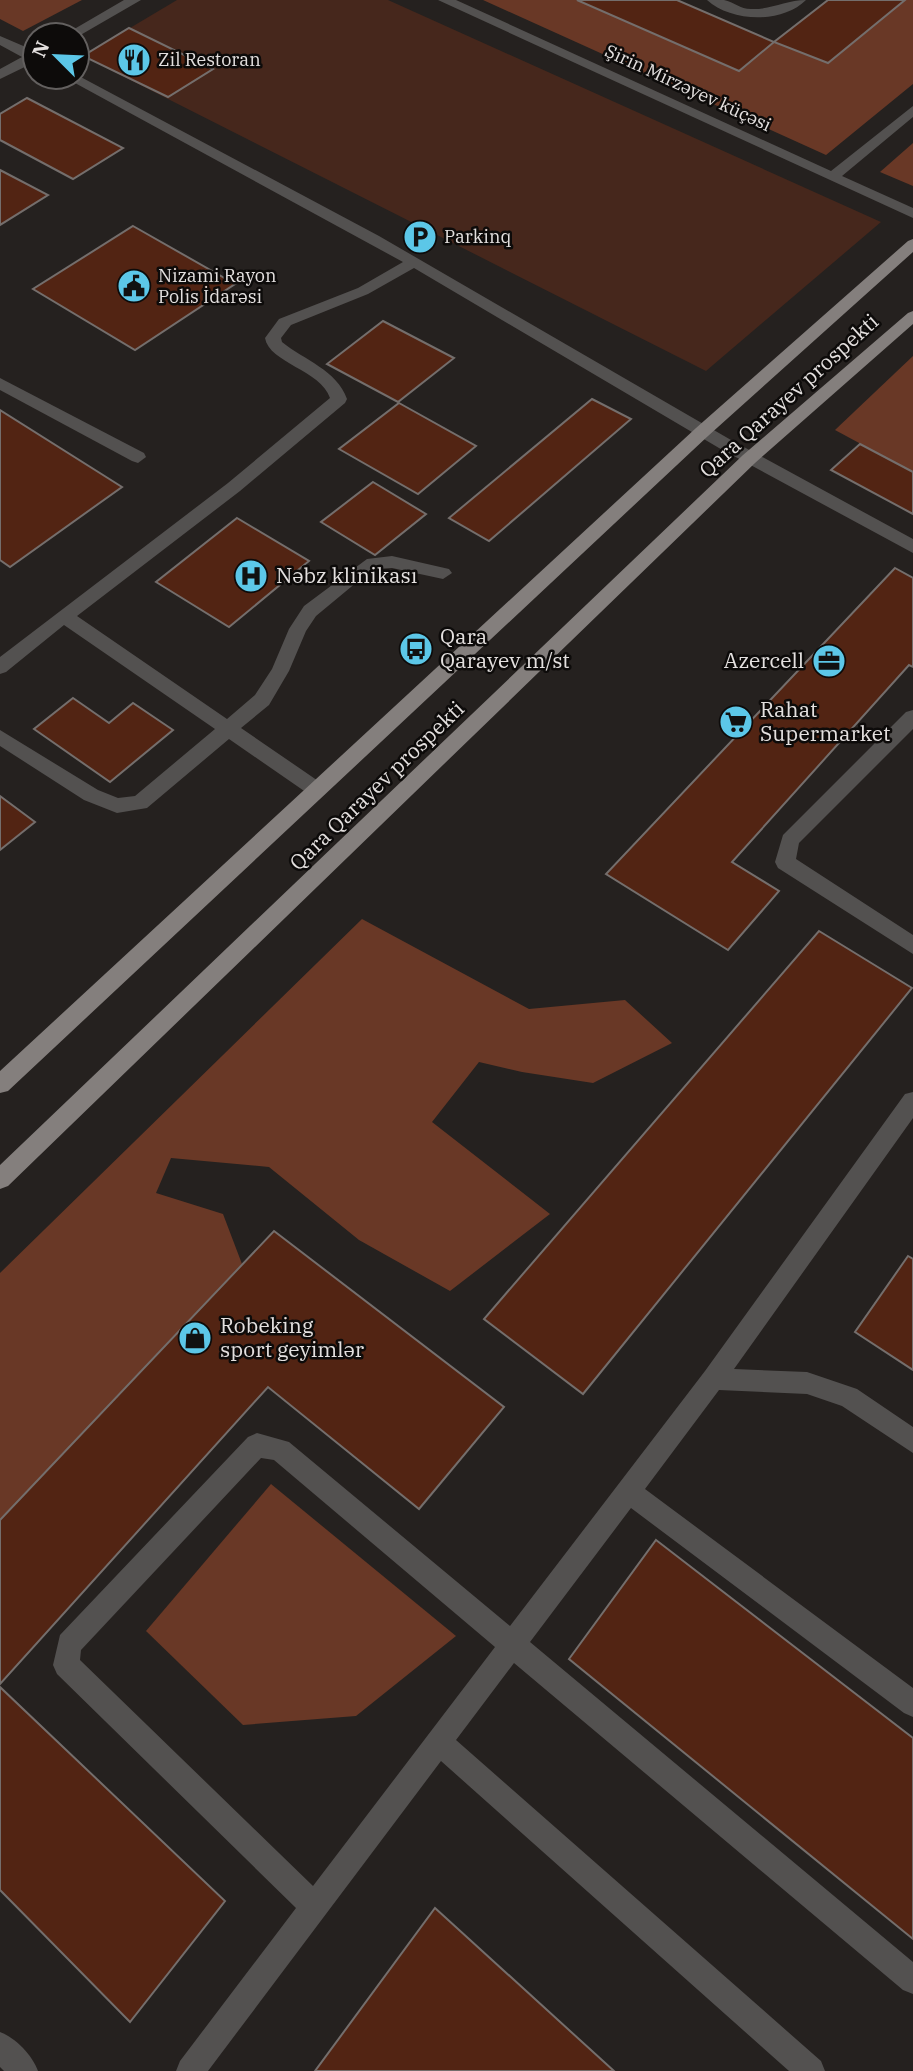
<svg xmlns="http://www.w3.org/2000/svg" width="913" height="2071" viewBox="0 0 913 2071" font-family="'IBM Plex Serif',serif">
  <rect width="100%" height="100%" fill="#25211f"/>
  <path fill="#46271c" d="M 177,0 L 388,0 L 881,222 L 706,371 L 83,56 Z"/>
  <g fill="#693826">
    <path d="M 0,0 L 82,0 L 23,31 L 0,19 Z"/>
    <path d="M 483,0 L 577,0 L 739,71 L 774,42 L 828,63 L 905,0 L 913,0 L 913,84 L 826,155 Z"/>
    <path d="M 913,143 L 913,186 L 880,172 Z"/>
    <path d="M 913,356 L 913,472 L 835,430 Z"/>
    <path d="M 362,919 L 529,1009 L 625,1000 L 672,1043 L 593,1083 L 522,1072 L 479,1062 L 432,1122 L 550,1214 L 450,1291 L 359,1240 L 269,1167 L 171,1158 L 156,1193 L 223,1214 L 242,1264 L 0,1520 L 0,1273 Z"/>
    <path d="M 271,1484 L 456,1636 L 356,1716 L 243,1725 L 146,1631 Z"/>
  </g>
  <g fill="#522413" stroke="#746e6c" stroke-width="2">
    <path d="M 577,0 L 677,0 L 774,42 L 739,71 Z"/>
    <path d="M 828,0 L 905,0 L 828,63 L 774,42 Z"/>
    <path d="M 129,28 L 213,69 L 168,97 L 83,56 Z"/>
    <path d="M 27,98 L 123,148 L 73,179 L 0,140 L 0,114 Z"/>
    <path d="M 0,170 L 48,195 L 0,225 Z"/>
    <path d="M 133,226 L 235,284 L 135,350 L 33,289 Z"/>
    <path d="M 383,321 L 454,358 L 398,402 L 327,364 Z"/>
    <path d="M 592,399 L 631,419 L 489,541 L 449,518 Z"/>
    <path d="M 399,403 L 476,446 L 418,494 L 339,449 Z"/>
    <path d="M 0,410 L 122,487 L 10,567 L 0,560 Z"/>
    <path d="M 860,444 L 913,472 L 913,514 L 831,470 Z"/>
    <path d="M 373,482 L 426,514 L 375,555 L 321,522 Z"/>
    <path d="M 237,518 L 309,561 L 229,627 L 156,582 Z"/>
    <path d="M 895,568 L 913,578 L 913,667 L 909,665 L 732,862 L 779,891 L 728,950 L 606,874 Z"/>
    <path d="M 73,698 L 109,723 L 133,703 L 173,730 L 110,782 L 34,729 Z"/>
    <path d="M 0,796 L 35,822 L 0,850 Z"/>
    <path d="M 819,931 L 912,988 L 583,1394 L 484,1319 Z"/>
    <path d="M 274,1231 L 504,1407 L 419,1509 L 268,1387 L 0,1684 L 0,1520 Z"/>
    <path d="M 908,1256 L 913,1259 L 913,1370 L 855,1332 Z"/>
    <path d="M 656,1540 L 913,1738 L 913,1939 L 569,1659 Z"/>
    <path d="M 0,1687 L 225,1901 L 130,2022 L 0,1890 Z"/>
    <path d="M 435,1908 L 614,2071 L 315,2071 Z"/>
  </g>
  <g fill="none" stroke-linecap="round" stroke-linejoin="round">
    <g fill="#535150" fill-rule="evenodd">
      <path d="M 124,0 L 141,0 L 77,37 L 77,35 L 64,35 Z"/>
      <path d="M 438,0 L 456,0 L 831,171 L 913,106 L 913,117 L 842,176 L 913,208 L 913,218 Z"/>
      <path d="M 707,0 C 712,0 720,0 724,0 C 734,2 740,9 751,9 C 770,10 786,0 806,0 C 782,24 731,22 707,0 Z"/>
      <path d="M 0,36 L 35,51 L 35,62 L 0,79 L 0,69 L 22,57 L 0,45 Z"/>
      <path d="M 77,75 L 379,236 L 731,440 L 913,539 L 913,553 L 719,448 L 414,268 L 368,294 L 291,325 L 281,338 L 282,342 C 304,360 337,370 347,399 L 345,403 L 240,491 L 77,616 L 227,719 L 255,695 L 272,669 L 289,629 L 304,606 L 367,559 L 392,556 L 449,569 L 452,573 L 443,579 L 392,568 L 377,569 L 357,582 L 316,616 L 306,631 L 289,671 L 269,705 L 241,728 L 324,785 L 327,790 L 324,795 L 317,797 L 310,795 L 229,739 L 147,808 L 117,813 L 84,800 L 0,746 L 0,730 L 98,790 L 118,798 L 135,796 L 215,729 L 64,625 L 6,672 L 0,674 L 0,657 L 228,483 L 330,398 C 321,370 269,363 265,338 L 279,319 L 358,288 L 403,262 L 64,77 L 77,77 Z"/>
      <path d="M 0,378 L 144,453 L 146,457 L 138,463 L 132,461 L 0,390 Z"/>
      <path d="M 913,710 L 913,729 L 799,843 L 796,859 L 913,935 L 913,954 L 778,868 L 775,862 L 783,835 L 906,712 Z"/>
      <path d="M 913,1092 L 913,1118 L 734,1369 L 807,1372 L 857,1389 L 913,1427 L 913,1453 L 842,1406 L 807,1394 L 719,1390 L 645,1489 L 913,1688 L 913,1717 L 904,1713 L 631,1508 L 530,1642 L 913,1962 L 913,1994 L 903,1990 L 514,1663 L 456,1740 L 821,2061 L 825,2071 L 789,2071 L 441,1761 L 208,2071 L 176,2071 L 180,2061 L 296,1908 L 57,1674 L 53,1665 L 60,1635 L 248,1437 L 257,1433 L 289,1442 L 510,1626 L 705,1371 L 905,1094 ZM 261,1458 L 274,1460 L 495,1647 L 313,1886 L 80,1660 L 81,1650 Z"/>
      <path d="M 0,2032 C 16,2038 32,2055 38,2071 L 4,2071 L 0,2067 Z"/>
    </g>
    <g fill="#847f7d" fill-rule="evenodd">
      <path d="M 913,239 L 913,252 L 708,436 L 8,1091 L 0,1093 L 0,1071 L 696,428 L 908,241 Z"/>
      <path d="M 913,311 L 913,324 L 755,463 L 8,1186 L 0,1189 L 0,1165 L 743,455 L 908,313 Z"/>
    </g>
  </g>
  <defs>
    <symbol id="restaurant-disc" viewBox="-11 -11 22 22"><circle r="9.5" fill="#5cc7e8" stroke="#0d0b0a"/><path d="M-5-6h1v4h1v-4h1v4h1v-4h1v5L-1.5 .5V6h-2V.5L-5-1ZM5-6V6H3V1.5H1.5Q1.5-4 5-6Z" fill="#111"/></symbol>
    <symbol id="parking-disc" viewBox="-11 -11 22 22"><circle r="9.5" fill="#5cc7e8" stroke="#0d0b0a"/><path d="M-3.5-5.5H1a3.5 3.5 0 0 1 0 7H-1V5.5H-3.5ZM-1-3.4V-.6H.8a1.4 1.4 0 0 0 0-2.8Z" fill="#111"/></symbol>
    <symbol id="civic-disc" viewBox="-11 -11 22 22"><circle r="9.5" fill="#5cc7e8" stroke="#0d0b0a"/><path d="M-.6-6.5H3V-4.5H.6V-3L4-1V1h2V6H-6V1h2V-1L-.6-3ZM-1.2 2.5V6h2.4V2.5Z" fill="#111"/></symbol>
    <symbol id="hospital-disc" viewBox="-11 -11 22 22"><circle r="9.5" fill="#5cc7e8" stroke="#0d0b0a"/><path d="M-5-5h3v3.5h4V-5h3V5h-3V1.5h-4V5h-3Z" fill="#111"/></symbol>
    <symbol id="bus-disc" viewBox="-11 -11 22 22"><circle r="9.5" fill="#5cc7e8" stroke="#0d0b0a"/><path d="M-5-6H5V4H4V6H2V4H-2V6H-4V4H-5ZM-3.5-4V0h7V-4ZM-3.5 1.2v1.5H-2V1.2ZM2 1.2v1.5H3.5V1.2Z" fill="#111"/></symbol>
    <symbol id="office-disc" viewBox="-11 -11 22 22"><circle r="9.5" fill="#5cc7e8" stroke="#0d0b0a"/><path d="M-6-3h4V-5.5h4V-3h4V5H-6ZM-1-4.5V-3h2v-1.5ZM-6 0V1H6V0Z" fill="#111"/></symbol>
    <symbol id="supermarket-disc" viewBox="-11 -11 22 22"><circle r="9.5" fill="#5cc7e8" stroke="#0d0b0a"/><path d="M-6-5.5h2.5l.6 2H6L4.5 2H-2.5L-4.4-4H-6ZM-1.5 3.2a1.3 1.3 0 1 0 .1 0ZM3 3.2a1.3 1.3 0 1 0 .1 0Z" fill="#111"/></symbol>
    <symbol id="shop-disc" viewBox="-11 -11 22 22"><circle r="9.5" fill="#5cc7e8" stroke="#0d0b0a"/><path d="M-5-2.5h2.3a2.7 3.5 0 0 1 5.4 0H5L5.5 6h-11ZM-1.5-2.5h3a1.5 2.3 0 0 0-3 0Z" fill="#111"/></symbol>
  </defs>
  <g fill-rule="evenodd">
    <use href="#restaurant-disc" x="115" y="41" width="38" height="38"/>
    <use href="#parking-disc" x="401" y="218" width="38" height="38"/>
    <use href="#civic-disc" x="115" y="267" width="38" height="38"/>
    <use href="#hospital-disc" x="232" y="557" width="38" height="38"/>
    <use href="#bus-disc" x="397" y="630" width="38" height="38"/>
    <use href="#office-disc" x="810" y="642" width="38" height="38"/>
    <use href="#supermarket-disc" x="717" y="703" width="38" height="38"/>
    <use href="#shop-disc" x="176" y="1319" width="38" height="38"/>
  </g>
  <g text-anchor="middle" stroke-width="5" stroke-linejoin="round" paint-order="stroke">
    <g font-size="18" fill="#e4e0df" stroke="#0d0b0a" text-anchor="start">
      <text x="158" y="66">Zil Restoran</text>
      <text x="444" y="243">Parkinq</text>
      <text x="158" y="282">Nizami Rayon<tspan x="158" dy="21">Polis İdarəsi</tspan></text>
    </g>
    <g font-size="18" fill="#e4e0df" stroke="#0d0b0a">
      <text transform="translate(688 88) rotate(25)" y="6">Şirin Mirzəyev küçəsi</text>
    </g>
    <g font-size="21" fill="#e4e0df" stroke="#0d0b0a">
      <text transform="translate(789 396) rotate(-42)" y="7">Qara Qarayev prospekti</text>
      <text transform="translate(377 786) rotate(-44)" y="7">Qara Qarayev prospekti</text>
    </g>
    <g font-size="21" fill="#e4e0df" stroke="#0d0b0a" text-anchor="start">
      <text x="276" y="583">Nəbz klinikası</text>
      <text x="440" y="644">Qara<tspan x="440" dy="24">Qarayev m/st</tspan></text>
      <text x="804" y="668" text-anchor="end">Azercell</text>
      <text x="760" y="717">Rahat<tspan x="760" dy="24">Supermarket</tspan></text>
      <text x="220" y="1333">Robeking<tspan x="220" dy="24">sport geyimlər</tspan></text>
    </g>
  </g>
  <g transform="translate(56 56) rotate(294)"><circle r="33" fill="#0d0b0a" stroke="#63605f" stroke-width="2"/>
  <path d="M0-5L12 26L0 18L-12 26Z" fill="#5cc7e8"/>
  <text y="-10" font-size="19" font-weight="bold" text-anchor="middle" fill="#e4e0df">N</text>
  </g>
</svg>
